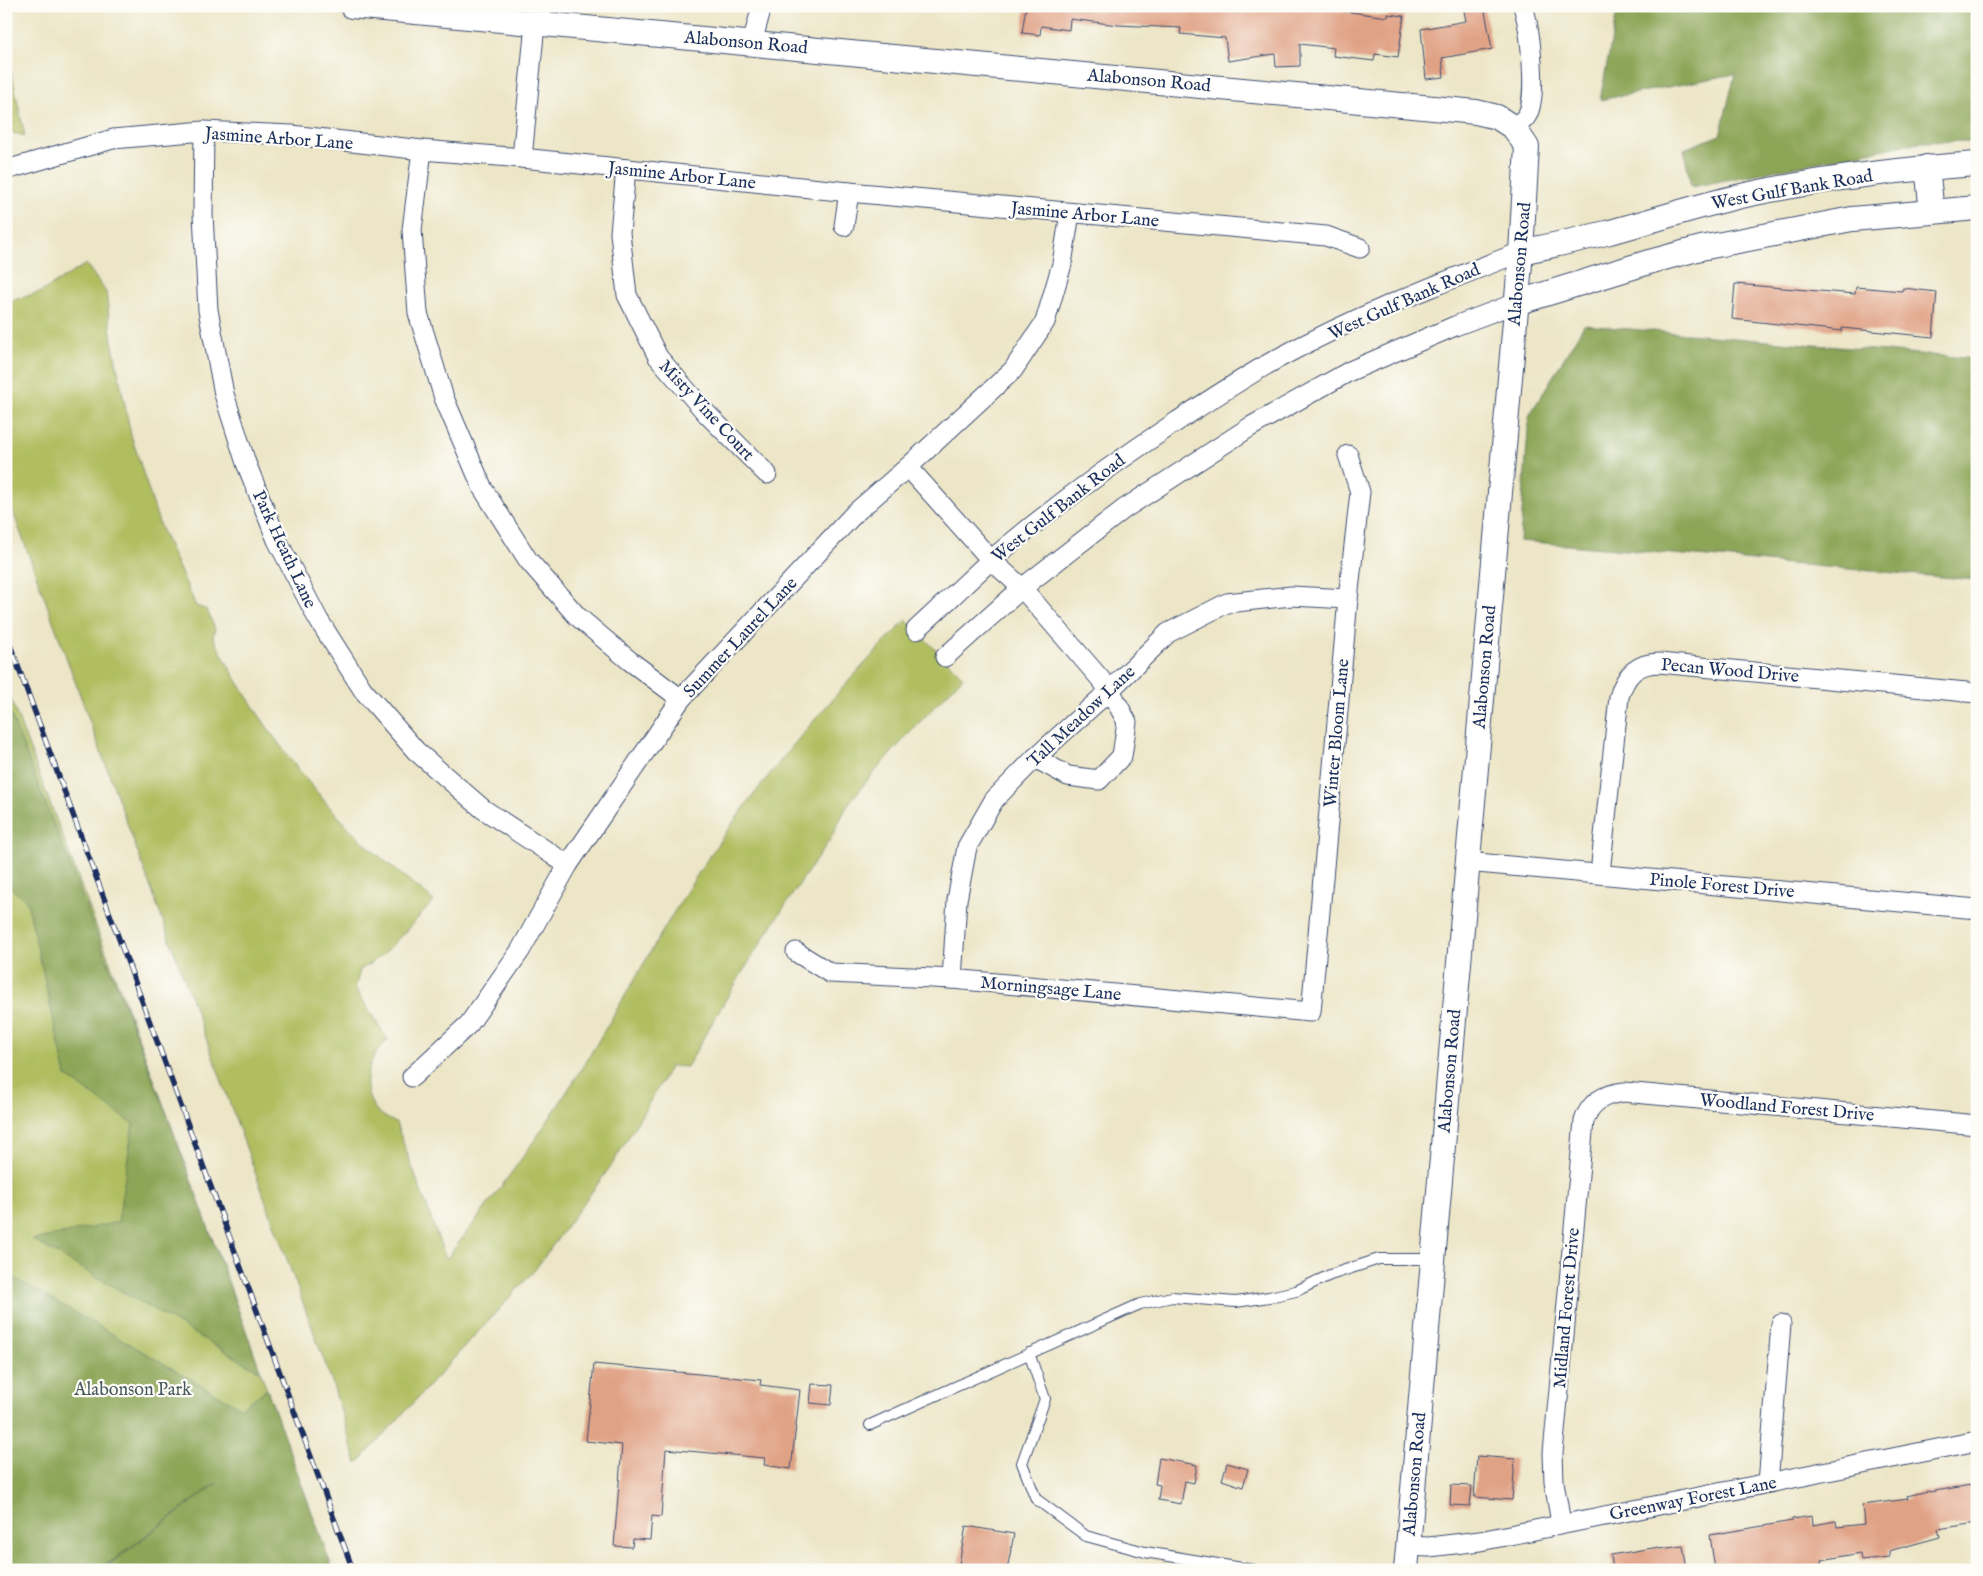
<svg xmlns="http://www.w3.org/2000/svg" width="1983" height="1576" viewBox="0 0 1983 1576" font-family="'IM FELL English',serif">
  <rect width="100%" height="100%" fill="#fdfcf7"/>
  <filter id="ink" filterUnits="userSpaceOnUse"><feTurbulence type="fractalNoise" baseFrequency=".02" numOctaves="2"/><feDisplacementMap in="SourceGraphic" scale="10" xChannelSelector="R" yChannelSelector="G"/><feConvolveMatrix kernelMatrix="1 2 1 2 8 2 1 2 1" color-interpolation-filters="sRGB"/></filter>
  <filter id="wash" filterUnits="userSpaceOnUse"><feTurbulence type="fractalNoise" baseFrequency=".0096" numOctaves="4" result="noise"/><feDisplacementMap in="SourceGraphic" scale="20" xChannelSelector="R" yChannelSelector="G"/><feGaussianBlur stdDeviation="1.12" result="paint"/><feColorMatrix in="noise" values="0 0 0 0 0 0 0 0 0 0 0 0 0 0 0 0 0 1.4 0 .05"/><feComposite in="paint" operator="in"/></filter>
  <g filter="url(#wash)">
    <rect width="100%" height="100%" fill="#ece5c6"/>
    <g fill="#b0be61" stroke="#667660">
      <path d="M 6,48 L 25,136 L 6,131 Z"/>
      <path d="M 86,264 L 106,292 L 112,341 L 131,435 L 160,526 L 196,606 L 207,610 L 215,629 L 213,637 C 249,707 296,772 350,829 C 375,854 406,878 434,901 L 382,956 L 360,970 L 355,988 L 388,1040 C 369,1056 359,1085 374,1107 C 379,1115 389,1119 396,1123 L 446,1259 C 497,1194 545,1129 588,1058 C 634,983 675,904 726,832 C 780,757 841,687 906,620 L 963,677 C 925,716 887,756 853,798 C 842,811 838,828 829,841 C 778,914 730,989 687,1067 L 671,1066 L 613,1163 L 534,1271 L 357,1464 L 332,1382 L 6,493 L 6,302 L 41,292 Z"/>
      <path d="M 6,686 L 167,1114 L 281,1429 L 214,1486 L 112,1562 L 98,1570 L 6,1570 Z"/>
    </g>
    <g fill="#8ca557" stroke="#546a5a">
      <path d="M 1618,6 L 1977,6 L 1977,141 L 1920,142 L 1691,187 L 1684,149 L 1720,135 L 1735,74 L 1600,100 Z"/>
      <path d="M 1584,325 L 1977,359 L 1977,580 L 1520,541 L 1529,416 Z"/>
      <path d="M 6,702 L 167,1114 L 261,1372 L 33,1240 L 118,1222 L 133,1124 L 66,1076 L 27,901 L 6,884 Z"/>
      <path d="M 6,1273 L 241,1408 L 267,1389 L 333,1570 L 98,1570 L 112,1562 L 217,1483 L 115,1559 L 95,1570 L 6,1570 Z"/>
    </g>
    <g id="blocks">
      <g fill="#e0a285">
        <path d="M 1026,6 L 1305,6 L 1388,17 L 1388,14 L 1404,16 L 1398,57 L 1375,54 L 1374,61 L 1333,56 L 1334,48 L 1300,44 L 1300,66 L 1276,67 L 1275,54 L 1228,61 L 1225,38 L 1180,34 L 1181,28 L 1118,25 L 1070,19 L 1069,30 L 1041,26 L 1040,35 L 1022,33 Z"/>
        <path d="M 1463,6 L 1484,6 L 1492,49 L 1442,58 L 1444,77 L 1426,79 L 1421,29 L 1466,21 Z"/>
        <path d="M 1735,284 L 1855,294 L 1856,287 L 1902,291 L 1903,288 L 1937,292 L 1933,337 L 1842,328 L 1842,331 L 1732,319 Z"/>
        <path d="M 594,1364 L 761,1380 L 760,1385 L 800,1390 L 791,1469 L 764,1465 L 765,1458 L 666,1449 L 661,1517 L 652,1516 L 650,1540 L 633,1539 L 632,1547 L 614,1546 L 622,1445 L 586,1441 Z"/>
        <path d="M 812,1384 L 833,1385 L 831,1405 L 810,1403 Z"/>
        <path d="M 1477,1456 L 1515,1459 L 1512,1500 L 1474,1497 Z"/>
        <path d="M 1159,1458 L 1197,1465 L 1194,1483 L 1185,1481 L 1181,1504 L 1158,1500 L 1160,1485 L 1155,1484 Z"/>
        <path d="M 1227,1463 L 1248,1469 L 1243,1487 L 1222,1480 Z"/>
        <path d="M 1977,1484 L 1977,1523 L 1938,1529 L 1940,1537 L 1889,1551 L 1889,1557 L 1861,1560 L 1860,1553 L 1822,1560 L 1823,1570 L 1715,1570 L 1710,1535 L 1792,1521 L 1792,1519 L 1812,1516 L 1813,1525 L 1836,1521 L 1837,1527 L 1864,1524 L 1862,1505 L 1908,1499 L 1907,1496 L 1928,1491 L 1929,1492 Z"/>
        <path d="M 1451,1485 L 1472,1486 L 1470,1506 L 1450,1505 Z"/>
        <path d="M 966,1526 L 1014,1534 L 1007,1570 L 958,1570 Z"/>
        <path d="M 1683,1546 L 1687,1570 L 1613,1570 L 1611,1555 L 1659,1547 L 1659,1549 Z"/>
      </g>
    </g>
  </g>
  <g filter="url(#ink)">
    <use href="#blocks" fill-opacity="0" stroke="#3a4a6e" stroke-width="1"/>
    <g fill="none" stroke-linecap="round" stroke-linejoin="round">
      <defs>
        <g id="service">
          <path d="M 1029,1353 L 1045,1399 L 1022,1463 L 1036,1499 L 1086,1536 L 1145,1552 L 1254,1570"/>
          <path d="M 870,1425 L 1140,1304 L 1172,1297 L 1236,1302 L 1269,1297 L 1296,1291 L 1330,1275 L 1379,1259 L 1433,1259"/>
        </g>
        <g id="minor">
          <path d="M 752,43 L 762,6"/>
          <path d="M 1514,128 C 1517,124 1523,121 1526,117 C 1539,99 1530,28 1523,6"/>
          <path d="M 204,131 L 203,214 L 208,310 L 224,394 L 246,463 L 277,540 L 318,619 L 363,690 L 416,751 L 483,809 L 568,865"/>
          <path d="M 422,150 L 412,230 L 418,313 L 444,398 L 483,489 L 528,560 L 577,616 L 630,661 L 681,699"/>
          <path d="M 522,158 L 535,24"/>
          <path d="M 626,169 L 620,233 L 627,295 L 658,357 L 707,414 L 767,474"/>
          <path d="M 6,170 L 113,139 L 204,131 L 291,135 L 422,150 L 522,158 L 849,192 L 1326,236 L 1360,248"/>
          <path d="M 844,226 L 849,192"/>
          <path d="M 908,467 L 991,560 L 1022,588 L 1110,690 L 1127,722 L 1122,756 L 1099,780 L 1068,776 L 1035,758"/>
          <path d="M 916,630 C 941,607 966,583 991,560 C 1049,510 1112,464 1176,422 C 1208,401 1241,379 1275,360 C 1354,317 1437,284 1521,252"/>
          <path d="M 945,657 L 1022,588 L 1124,509 L 1250,427 L 1350,371 L 1455,326 L 1516,303"/>
          <path d="M 1466,862 L 1977,909"/>
          <path d="M 1600,873 L 1619,697 C 1625,676 1636,663 1659,663 L 1977,693"/>
          <path d="M 796,952 L 830,973 L 952,979 L 1311,1012 L 1348,599 L 1360,492 L 1348,455"/>
          <path d="M 952,979 L 957,900 L 967,847 L 994,800 L 1035,758 L 1110,690 L 1168,633 L 1227,603 L 1291,596 L 1348,599"/>
          <path d="M 412,1077 L 469,1024 L 520,951 L 568,865 L 681,699 L 855,513 L 908,467 L 1013,370 L 1045,322 L 1062,264 L 1070,213"/>
          <path d="M 1768,1483 L 1781,1324"/>
          <path d="M 1561,1523 L 1554,1482 L 1553,1453 L 1584,1121 C 1590,1102 1604,1094 1624,1092 L 1977,1125"/>
          <path d="M 1408,1546 L 1429,1547 L 1480,1541 L 1977,1441"/>
        </g>
        <g id="tertiary">
          <path d="M 352,6 L 1476,112 L 1497,117 L 1514,128 L 1527,147 L 1521,252 L 1406,1570"/>
          <path d="M 1927,167 L 1932,212"/>
          <path d="M 1521,252 C 1549,246 1578,240 1606,233 C 1656,220 1705,203 1755,193 C 1829,178 1902,169 1977,164"/>
          <path d="M 1516,303 L 1649,262 L 1701,248 L 1852,219 L 1977,208"/>
        </g>
      </defs>
      <use href="#service" stroke="#3a4a6e" stroke-width="12"/>
      <use href="#minor" stroke="#3a4a6e" stroke-width="21"/>
      <use href="#tertiary" stroke="#3a4a6e" stroke-width="26"/>
      <use href="#service" stroke="#fff" stroke-width="10"/>
      <use href="#minor" stroke="#fff" stroke-width="19"/>
      <use href="#tertiary" stroke="#fff" stroke-width="24"/>
      <defs>
        <path id="rail" d="M 6,634 L 353,1570"/>
      </defs>
      <use href="#rail" stroke="#1b2f5e" stroke-width="5.5"/>
      <use href="#rail" stroke="#fdfcf7" stroke-width="4" stroke-dasharray="11" stroke-linecap="butt"/>
    </g>
  </g>
  <g text-anchor="middle" stroke-width="4.5" stroke-linejoin="round" paint-order="stroke">
    <g font-size="18" fill="#1b2f5e" stroke="#fdfcf7">
      <text transform="translate(746 42) rotate(5)" y="6">Alabonson Road</text>
      <text transform="translate(1149 80) rotate(5)" y="6">Alabonson Road</text>
      <text transform="translate(279 138) rotate(4)" y="6">Jasmine Arbor Lane</text>
      <text transform="translate(682 175) rotate(6)" y="6">Jasmine Arbor Lane</text>
      <text transform="translate(1792 189) rotate(-10)" y="6">West Gulf Bank Road</text>
      <text transform="translate(1085 214) rotate(5)" y="6">Jasmine Arbor Lane</text>
      <text transform="translate(1519 264) rotate(-85)" y="6">Alabonson Road</text>
      <text transform="translate(1404 301) rotate(-24)" y="6">West Gulf Bank Road</text>
      <text transform="translate(707 410) rotate(47)" y="6">Misty Vine Court</text>
      <text transform="translate(1058 508) rotate(-38)" y="6">West Gulf Bank Road</text>
      <text transform="translate(285 549) rotate(65)" y="6">Park Heath Lane</text>
      <text transform="translate(740 637) rotate(-47)" y="6">Summer Laurel Lane</text>
      <text transform="translate(1484 667) rotate(-85)" y="6">Alabonson Road</text>
      <text transform="translate(1730 670) rotate(5)" y="6">Pecan Wood Drive</text>
      <text transform="translate(1081 716) rotate(-43)" y="6">Tall Meadow Lane</text>
      <text transform="translate(1336 733) rotate(-85)" y="6">Winter Bloom Lane</text>
      <text transform="translate(1722 885) rotate(5)" y="6">Pinole Forest Drive</text>
      <text transform="translate(1051 988) rotate(5)" y="6">Morningsage Lane</text>
      <text transform="translate(1449 1071) rotate(-85)" y="6">Alabonson Road</text>
      <text transform="translate(1787 1107) rotate(5)" y="6">Woodland Forest Drive</text>
      <text transform="translate(1566 1308) rotate(-85)" y="6">Midland Forest Drive</text>
      <text transform="translate(1414 1474) rotate(-85)" y="6">Alabonson Road</text>
      <text transform="translate(1693 1498) rotate(-11)" y="6">Greenway Forest Lane</text>
    </g>
    <g font-size="18" fill="#485a5f" stroke="#fdfcf7">
      <text x="133" y="1395">Alabonson Park</text>
    </g>
  </g>
  <rect width="1983" height="1576" fill="none" stroke="#fdfcf7" stroke-width="25"/>
</svg>
